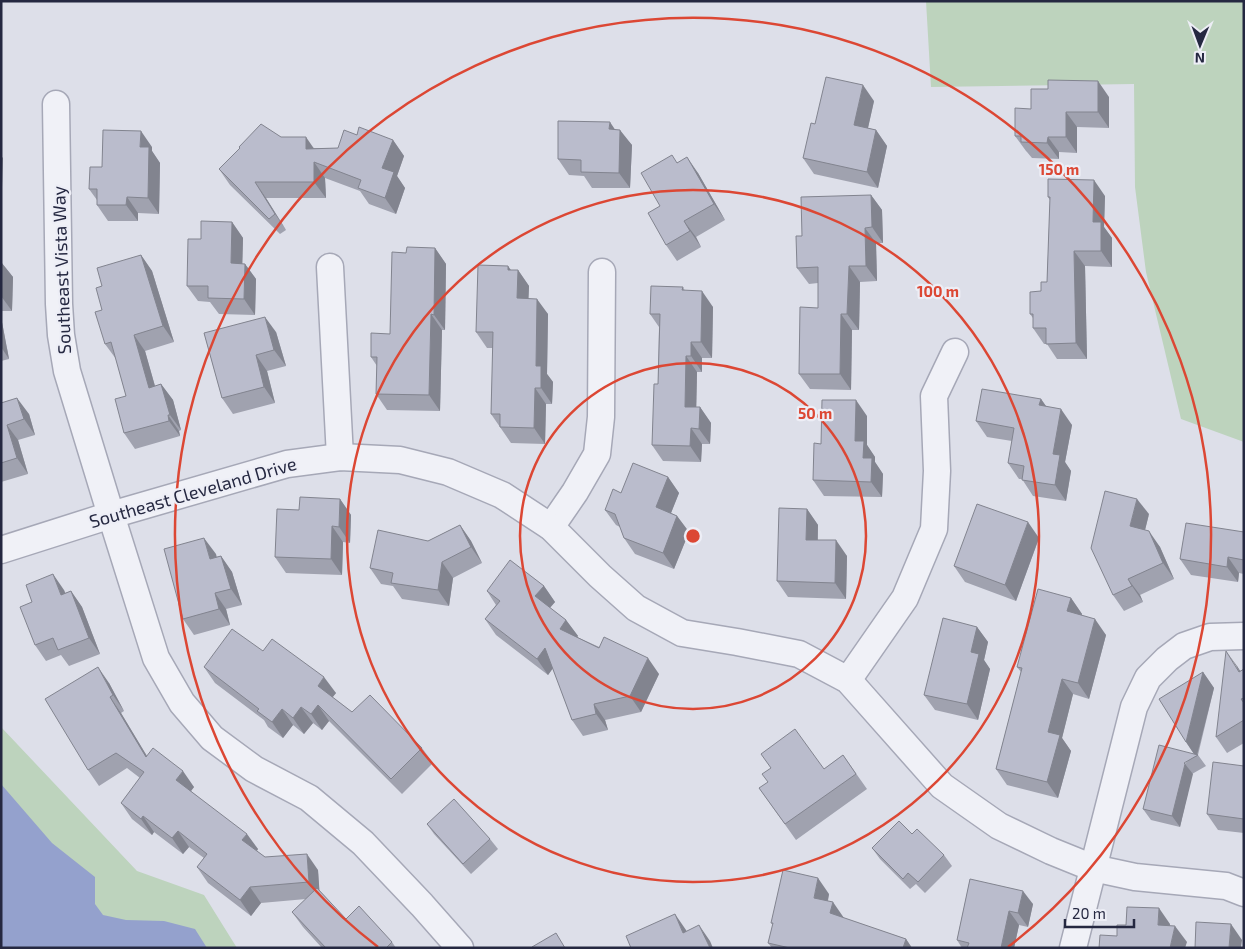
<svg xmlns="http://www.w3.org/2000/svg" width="1245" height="949" viewBox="0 0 1245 949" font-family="'Exo 2',sans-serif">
  <rect width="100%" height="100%" fill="#dddfe9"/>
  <g fill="#bdd3bd">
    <path d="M 926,1 L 1244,1 L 1244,442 L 1181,419 L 1146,272 L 1135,187 L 1134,84 L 931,87 Z"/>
    <path d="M 1,727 L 137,871 L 204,895 L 237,948 L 1,948 Z"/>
  </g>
  <path fill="#94a1cd" d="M 1,784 L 52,843 L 95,877 L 95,904 L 103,915 L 126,920 L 164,921 L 195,929 L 207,948 L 1,948 Z"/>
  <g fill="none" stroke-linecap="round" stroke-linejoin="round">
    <defs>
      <g id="street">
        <path d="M 56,104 L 59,304 L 61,335 L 67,371 L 111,515 L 156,658 L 182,703 L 212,738 L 254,769 L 309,798 L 363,843 L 422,905 L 460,948"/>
        <path d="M 330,267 L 340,457"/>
        <path d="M 551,527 L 575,492 L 597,454 L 601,417 L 602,272"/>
        <path d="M 1,550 L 111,515 L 287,464 L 340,457 L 400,460 L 448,472 L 502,495 L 551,527 L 600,576 L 636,608 L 682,633 L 737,642 L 799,654 L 848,680 L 942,786 L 999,826 L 1051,851 L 1093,868 L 1135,877 L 1226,886 L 1244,893"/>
        <path d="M 848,680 L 905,598 L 934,529 L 937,471 L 934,396 L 955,352"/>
        <path d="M 1073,948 L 1134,707 L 1148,678 L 1167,659 L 1184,646 L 1210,637 L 1244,636"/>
      </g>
    </defs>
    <use href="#street" stroke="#a6a8b7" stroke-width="29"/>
    <use href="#street" stroke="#f0f1f7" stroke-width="26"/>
  </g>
  <g fill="#a0a2af">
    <path d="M 1109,97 L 1109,128 L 1077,127 L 1077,153 L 1059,152 L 1059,159 L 1032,158 L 1027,152 L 1026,151 L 1015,136 L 1031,109 Z"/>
    <path d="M 874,101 L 868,128 L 876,130 L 887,146 L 878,188 L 814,174 L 803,158 L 815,124 Z"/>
    <path d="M 615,129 L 632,145 L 630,188 L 592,188 L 584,176 L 569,175 L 558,159 Z"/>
    <path d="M 357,135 L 393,140 L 404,156 L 397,176 L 405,188 L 396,214 L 369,204 L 360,191 L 325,178 L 326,198 L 266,198 L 286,230 L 280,234 L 230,185 L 219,169 L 281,137 L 314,148 L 338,148 Z"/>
    <path d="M 152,147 L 152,151 L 160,163 L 159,214 L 138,213 L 138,221 L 108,221 L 97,205 L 97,200 L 89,189 L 102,167 Z"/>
    <path d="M 677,162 L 698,173 L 725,220 L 696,237 L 701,247 L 677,261 L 666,245 L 660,206 Z"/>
    <path d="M 871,195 L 882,210 L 883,243 L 876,243 L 877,281 L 860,282 L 859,330 L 852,330 L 851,390 L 810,389 L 799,374 L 818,308 L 818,283 L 809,284 L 797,268 L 802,236 Z"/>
    <path d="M 1105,196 L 1104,227 L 1112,238 L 1112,267 L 1085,266 L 1087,359 L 1057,359 L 1047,344 L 1044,344 L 1033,328 L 1033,318 L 1030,314 L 1041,291 L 1047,282 L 1050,200 L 1048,197 Z"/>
    <path d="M 232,222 L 243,238 L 242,264 L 245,264 L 256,279 L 255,315 L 219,314 L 210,302 L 198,301 L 187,286 L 201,239 Z"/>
    <path d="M 435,248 L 446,264 L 445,330 L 442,330 L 440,411 L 387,410 L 376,394 L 377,366 L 371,357 L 390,334 L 406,253 Z"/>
    <path d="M 141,255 L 152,271 L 174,342 L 145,351 L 155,386 L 161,384 L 173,400 L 181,430 L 179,431 L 180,436 L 135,449 L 124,433 L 126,396 L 116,359 L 105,344 L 102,310 L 102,286 Z"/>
    <path d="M 1,262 L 13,277 L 12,311 L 1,311 Z"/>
    <path d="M 508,266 L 511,270 L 518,270 L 529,286 L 528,299 L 548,314 L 547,374 L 553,382 L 552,404 L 546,404 L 545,444 L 511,443 L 491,414 L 493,348 L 487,348 L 476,332 Z"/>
    <path d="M 683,287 L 685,291 L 713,307 L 712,358 L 702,358 L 702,372 L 697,372 L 696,407 L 700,407 L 711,423 L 710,444 L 702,444 L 701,462 L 663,461 L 652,445 L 658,384 L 659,327 L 650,314 Z"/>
    <path d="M 1,317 L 9,359 L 1,361 Z"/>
    <path d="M 276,332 L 286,366 L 267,371 L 275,403 L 233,414 L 222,398 L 204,333 Z"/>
    <path d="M 1041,399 L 1046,406 L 1072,425 L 1065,462 L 1071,471 L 1066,501 L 1033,496 L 1022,479 L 1019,479 L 1008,463 L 1012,441 L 987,437 L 976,421 Z"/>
    <path d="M 1,403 L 29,414 L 35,435 L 18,440 L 28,474 L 1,482 Z"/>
    <path d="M 867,416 L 867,445 L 875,457 L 875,462 L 883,474 L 882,497 L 824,496 L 813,480 L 821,444 Z"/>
    <path d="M 668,477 L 679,493 L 671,513 L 677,516 L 689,532 L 674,569 L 635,554 L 624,538 L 620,527 L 616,525 L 605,510 L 621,493 Z"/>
    <path d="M 340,499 L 351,515 L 350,543 L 343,542 L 342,575 L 286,573 L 275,557 L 299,510 Z"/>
    <path d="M 807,509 L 818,525 L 818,540 L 847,556 L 846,599 L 788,597 L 777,581 Z"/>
    <path d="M 1149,514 L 1145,530 L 1160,547 L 1174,579 L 1140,595 L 1143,602 L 1124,611 L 1113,595 Z"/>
    <path d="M 460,525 L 471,541 L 482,563 L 453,578 L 449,606 L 402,599 L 393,586 L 381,584 L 370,568 L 428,541 Z"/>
    <path d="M 1244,532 L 1244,574 L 1239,573 L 1238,582 L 1191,575 L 1180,559 Z"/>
    <path d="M 1039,538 L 1016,601 L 965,582 L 954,566 Z"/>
    <path d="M 216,554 L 216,557 L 221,556 L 232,572 L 242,605 L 226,609 L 230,625 L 194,635 L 183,619 Z"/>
    <path d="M 544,586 L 555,602 L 550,608 L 566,620 L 578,636 L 577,637 L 659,674 L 641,712 L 605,720 L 608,730 L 583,736 L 572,720 L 553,668 L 548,675 L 496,635 L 485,619 L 496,605 L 487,591 Z"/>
    <path d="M 64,590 L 65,593 L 71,591 L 82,607 L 100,654 L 69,666 L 61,655 L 46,661 L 35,645 Z"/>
    <path d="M 1071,598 L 1082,614 L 1081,615 L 1106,635 L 1089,699 L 1073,694 L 1062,738 L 1071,751 L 1058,798 L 1007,785 L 996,769 L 1021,672 L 1017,667 Z"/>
    <path d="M 977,627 L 988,642 L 984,660 L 990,669 L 978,720 L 935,710 L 924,695 Z"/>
    <path d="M 263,651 L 336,693 L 332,697 L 352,712 L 422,748 L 433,763 L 402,794 L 329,721 L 322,730 L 313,723 L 304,734 L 293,725 L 283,738 L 268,727 L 264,720 L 215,683 L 204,667 Z"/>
    <path d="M 1237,666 L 1240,671 L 1244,669 L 1244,743 L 1227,753 L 1216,737 Z"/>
    <path d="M 1203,672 L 1214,688 L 1198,755 L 1206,766 L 1192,774 L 1180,827 L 1151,820 L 1143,809 L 1194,754 L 1186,742 Z"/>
    <path d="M 109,683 L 124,711 L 121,713 L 147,756 L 194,787 L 191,791 L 258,849 L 257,851 L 265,857 L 318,870 L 319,890 L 346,919 L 392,942 L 396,948 L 322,948 L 303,927 L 292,912 L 306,899 L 261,903 L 251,916 L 208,883 L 197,867 L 204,858 L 189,847 L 183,854 L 154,832 L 152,835 L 132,819 L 121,803 L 140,778 L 127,768 L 99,786 L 88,770 Z"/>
    <path d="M 843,755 L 867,789 L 796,840 L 759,788 L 824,769 Z"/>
    <path d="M 1244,766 L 1244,833 L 1218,830 L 1207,814 Z"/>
    <path d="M 427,824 L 490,839 L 498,849 L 471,874 L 434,834 Z"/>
    <path d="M 912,834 L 944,855 L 952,866 L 925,893 L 916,884 L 910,889 L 880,859 L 872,848 Z"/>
    <path d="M 970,879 L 1033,904 L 1028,927 L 1019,925 L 1014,948 L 962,948 L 957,940 Z"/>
    <path d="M 829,894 L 828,901 L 843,918 L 906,939 L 912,948 L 772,948 L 768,943 L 773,925 L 771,923 Z"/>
  </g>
  <g fill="#82848f">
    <path d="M 1098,81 L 1109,97 L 1109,128 L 1098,112 Z"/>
    <path d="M 863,85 L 874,101 L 865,141 L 854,125 Z"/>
    <path d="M 1066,112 L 1077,127 L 1077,153 L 1066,137 Z"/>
    <path d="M 610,122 L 620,137 L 620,130 L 632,145 L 630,188 L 619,173 L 609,129 Z"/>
    <path d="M 876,130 L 887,146 L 878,188 L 867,172 Z"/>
    <path d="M 141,131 L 152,147 L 152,151 L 160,163 L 159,214 L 148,198 L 140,147 Z"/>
    <path d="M 306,137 L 317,153 L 317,164 L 306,149 Z"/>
    <path d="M 1048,137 L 1059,152 L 1059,159 L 1047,143 Z"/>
    <path d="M 393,140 L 404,156 L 397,176 L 405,188 L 396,214 L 385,198 L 382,168 Z"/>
    <path d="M 1,156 L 3,158 L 1,217 Z"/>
    <path d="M 687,157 L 698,173 L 725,220 L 714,204 Z"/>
    <path d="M 314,162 L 325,178 L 326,198 L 314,182 Z"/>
    <path d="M 1094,180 L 1105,196 L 1104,227 L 1112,238 L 1112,267 L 1101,251 L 1093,222 Z"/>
    <path d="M 255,182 L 266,198 L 286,230 L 275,214 Z"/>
    <path d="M 871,195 L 882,210 L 883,243 L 872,227 Z"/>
    <path d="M 127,197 L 138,213 L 138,221 L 126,205 Z"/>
    <path d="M 684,221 L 696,237 L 701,247 L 690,231 Z"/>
    <path d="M 232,222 L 243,238 L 242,279 L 231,263 Z"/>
    <path d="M 865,228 L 876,243 L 877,281 L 866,266 Z"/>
    <path d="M 435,248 L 446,264 L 445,330 L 434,315 Z"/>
    <path d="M 1074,251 L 1085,266 L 1087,359 L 1076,343 Z"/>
    <path d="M 141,255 L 152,271 L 174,342 L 163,326 Z"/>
    <path d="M 1,262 L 13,277 L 12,311 L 1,296 Z"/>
    <path d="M 245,264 L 256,279 L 255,315 L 244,299 Z"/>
    <path d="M 508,266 L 517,280 L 518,270 L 529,286 L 528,314 L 517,298 L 508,270 Z"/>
    <path d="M 849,266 L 860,282 L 859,330 L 847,314 Z"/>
    <path d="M 702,291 L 713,307 L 712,358 L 701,342 Z"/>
    <path d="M 537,299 L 548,314 L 547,374 L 553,382 L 552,404 L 541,388 L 536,366 Z"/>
    <path d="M 431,314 L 442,330 L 440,411 L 429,395 Z"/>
    <path d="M 841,314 L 852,330 L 851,390 L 840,374 Z"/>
    <path d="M 1,317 L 9,359 L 1,347 Z"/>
    <path d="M 265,317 L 276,332 L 286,366 L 274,350 Z"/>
    <path d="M 134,335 L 145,351 L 160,404 L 149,388 Z"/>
    <path d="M 691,342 L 702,358 L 702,372 L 691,356 Z"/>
    <path d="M 256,355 L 267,371 L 275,403 L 264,387 Z"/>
    <path d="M 686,356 L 697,372 L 696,423 L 685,407 Z"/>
    <path d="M 161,384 L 173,400 L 181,430 L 170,415 Z"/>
    <path d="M 535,388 L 546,404 L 545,444 L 534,428 Z"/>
    <path d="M 17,398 L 29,414 L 35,435 L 24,419 Z"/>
    <path d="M 1041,399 L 1052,415 L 1039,405 Z"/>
    <path d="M 856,400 L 867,416 L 867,445 L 875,457 L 875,462 L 883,474 L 882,497 L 871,482 L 855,441 Z"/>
    <path d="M 700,407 L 711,423 L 710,444 L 699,429 Z"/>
    <path d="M 1061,409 L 1072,425 L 1065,462 L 1071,471 L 1066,501 L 1055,485 L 1053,454 Z"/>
    <path d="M 168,415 L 179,431 L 180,436 L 169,421 Z"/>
    <path d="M 7,425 L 18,440 L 28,474 L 17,458 Z"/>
    <path d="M 691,428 L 702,444 L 701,462 L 690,446 Z"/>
    <path d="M 668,477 L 679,493 L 667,523 L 656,507 Z"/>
    <path d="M 340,499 L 351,515 L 350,543 L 339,527 Z"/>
    <path d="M 1137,499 L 1149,514 L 1142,542 L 1130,526 Z"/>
    <path d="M 807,509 L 818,525 L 817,555 L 806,540 Z"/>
    <path d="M 677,516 L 689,532 L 674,569 L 663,553 Z"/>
    <path d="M 1028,522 L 1039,538 L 1016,601 L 1005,585 Z"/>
    <path d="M 460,525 L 471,541 L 482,563 L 471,547 Z"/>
    <path d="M 332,526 L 343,542 L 342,575 L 331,559 Z"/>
    <path d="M 1149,531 L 1160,547 L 1174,579 L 1163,563 Z"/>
    <path d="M 204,538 L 216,554 L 221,575 L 210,559 Z"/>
    <path d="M 836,540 L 847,556 L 846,599 L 835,583 Z"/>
    <path d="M 221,556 L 232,572 L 242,605 L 231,589 Z"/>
    <path d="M 1228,557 L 1239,573 L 1238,582 L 1227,567 Z"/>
    <path d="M 442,562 L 453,578 L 449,606 L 438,590 Z"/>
    <path d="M 53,574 L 64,590 L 72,611 L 61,595 Z"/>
    <path d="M 1128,579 L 1140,595 L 1143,602 L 1132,586 Z"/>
    <path d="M 544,586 L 555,602 L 546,612 L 535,596 Z"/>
    <path d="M 71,591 L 82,607 L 100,654 L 89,638 Z"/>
    <path d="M 215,593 L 226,609 L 230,625 L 219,609 Z"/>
    <path d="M 1071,598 L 1082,614 L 1078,627 L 1067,611 Z"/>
    <path d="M 1095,619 L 1106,635 L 1089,699 L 1078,683 Z"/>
    <path d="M 566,620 L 578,636 L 571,645 L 560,629 Z"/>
    <path d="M 977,627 L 988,642 L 984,660 L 990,669 L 978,720 L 967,704 L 971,652 Z"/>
    <path d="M 545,648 L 556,664 L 548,675 L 537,659 Z"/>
    <path d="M 1226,651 L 1237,666 L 1244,677 L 1244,678 Z"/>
    <path d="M 648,658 L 659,674 L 641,712 L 630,696 Z"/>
    <path d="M 98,667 L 109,683 L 124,711 L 113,695 Z"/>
    <path d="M 1203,672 L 1214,688 L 1197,755 L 1196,757 L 1186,742 Z"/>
    <path d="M 324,677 L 336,693 L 329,702 L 318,686 Z"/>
    <path d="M 1062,679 L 1073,694 L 1062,738 L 1071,751 L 1058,798 L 1047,782 L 1048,732 Z"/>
    <path d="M 110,697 L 121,713 L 157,773 L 146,757 Z"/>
    <path d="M 594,704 L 605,720 L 608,730 L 596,714 Z"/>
    <path d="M 318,705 L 329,721 L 322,730 L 311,714 Z"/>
    <path d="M 301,707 L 313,723 L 304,734 L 293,718 Z"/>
    <path d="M 282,709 L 293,725 L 283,738 L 272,722 Z"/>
    <path d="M 1185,764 L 1193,774 L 1180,827 L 1172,816 Z"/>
    <path d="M 183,771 L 194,787 L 187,796 L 176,780 Z"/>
    <path d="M 143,816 L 154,832 L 152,835 L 141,819 Z"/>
    <path d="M 178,831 L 189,847 L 183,854 L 172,838 Z"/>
    <path d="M 247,834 L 258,849 L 253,856 L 242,840 Z"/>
    <path d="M 307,854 L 318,870 L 320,898 L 309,882 Z"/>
    <path d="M 818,878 L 829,894 L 825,914 L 814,898 Z"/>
    <path d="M 250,887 L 261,903 L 251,916 L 240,900 Z"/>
    <path d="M 1023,891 L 1033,904 L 1028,927 L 1018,913 Z"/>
    <path d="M 833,902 L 844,918 L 830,913 Z"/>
    <path d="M 1159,908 L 1170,924 L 1169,941 L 1158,925 Z"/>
    <path d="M 1009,911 L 1019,925 L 1014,948 L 1001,948 Z"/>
    <path d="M 675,914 L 686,930 L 694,948 L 683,933 Z"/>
    <path d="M 1231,924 L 1242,940 L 1241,948 L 1229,948 Z"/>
    <path d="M 699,925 L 710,941 L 713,948 L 710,948 Z"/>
    <path d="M 1175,926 L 1187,942 L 1185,948 L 1170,948 Z"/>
    <path d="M 906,939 L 912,948 L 903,948 Z"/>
  </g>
  <g fill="#babccc" stroke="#82848f">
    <path d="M 826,77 L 863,85 L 854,125 L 876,130 L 867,172 L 803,158 L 811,123 L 815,124 Z"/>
    <path d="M 1048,80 L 1098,81 L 1098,112 L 1066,112 L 1066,137 L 1048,137 L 1047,143 L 1021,142 L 1021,136 L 1015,136 L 1015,108 L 1031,109 L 1031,89 L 1048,89 Z"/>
    <path d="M 558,121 L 610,122 L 609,129 L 620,130 L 619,173 L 581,172 L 581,160 L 558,159 Z"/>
    <path d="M 261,124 L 281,137 L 306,137 L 306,149 L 338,148 L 344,130 L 357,135 L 359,127 L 393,140 L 382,168 L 394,172 L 385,198 L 358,188 L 361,180 L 314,162 L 314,182 L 255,182 L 275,214 L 269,219 L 219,169 L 240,148 L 239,147 Z"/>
    <path d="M 103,130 L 141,131 L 140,147 L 149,147 L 148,198 L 127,197 L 126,205 L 97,205 L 97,189 L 89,189 L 90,167 L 102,167 Z"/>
    <path d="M 672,155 L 677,163 L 687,157 L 714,204 L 684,221 L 690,231 L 666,245 L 648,213 L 660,206 L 641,173 Z"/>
    <path d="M 1048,179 L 1094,180 L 1093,222 L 1101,222 L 1101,251 L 1074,251 L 1076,343 L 1046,344 L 1046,328 L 1033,328 L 1033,314 L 1030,314 L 1030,292 L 1041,291 L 1041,282 L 1047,282 L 1050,197 L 1048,197 Z"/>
    <path d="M 871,195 L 872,227 L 865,228 L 866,266 L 849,266 L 847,314 L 841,314 L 840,374 L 799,374 L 800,307 L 818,308 L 818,267 L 797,268 L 796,236 L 802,236 L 801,197 Z"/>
    <path d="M 201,221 L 232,222 L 231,263 L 245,264 L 244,299 L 208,298 L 208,286 L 187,286 L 188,239 L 201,239 Z"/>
    <path d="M 407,247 L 435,248 L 434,315 L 431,314 L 429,395 L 376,394 L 377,357 L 371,357 L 371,333 L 390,334 L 392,252 L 406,253 Z"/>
    <path d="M 141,255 L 163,326 L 134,335 L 149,388 L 161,384 L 170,415 L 168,415 L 169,421 L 124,433 L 115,399 L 126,396 L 111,342 L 105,344 L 95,312 L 102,310 L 96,288 L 102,286 L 97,268 Z"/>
    <path d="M 478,265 L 508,266 L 508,270 L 518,270 L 517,298 L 537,299 L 536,366 L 541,366 L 541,388 L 535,388 L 534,428 L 500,427 L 500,414 L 491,414 L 493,332 L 476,332 Z"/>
    <path d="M 651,286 L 683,287 L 682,290 L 702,291 L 701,342 L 691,342 L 691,356 L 686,356 L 685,407 L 700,407 L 699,429 L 691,428 L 690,446 L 652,445 L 654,384 L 658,384 L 660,314 L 650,314 Z"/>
    <path d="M 265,317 L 274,350 L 256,355 L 264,387 L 222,398 L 204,333 Z"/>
    <path d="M 982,389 L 1041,399 L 1039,405 L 1061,409 L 1053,454 L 1060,455 L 1055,485 L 1022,480 L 1024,466 L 1008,463 L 1014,428 L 976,421 Z"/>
    <path d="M 17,398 L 24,419 L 7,425 L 17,458 L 1,463 L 1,403 Z"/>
    <path d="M 822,400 L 856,400 L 855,441 L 864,441 L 863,458 L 872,458 L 871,482 L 813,480 L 814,443 L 821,444 Z"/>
    <path d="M 633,463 L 668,477 L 656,507 L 677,516 L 663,553 L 624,538 L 615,514 L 605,510 L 613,489 L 621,493 Z"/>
    <path d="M 1105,491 L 1137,499 L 1130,526 L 1149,531 L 1163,563 L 1128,579 L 1132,586 L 1113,595 L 1091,548 Z"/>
    <path d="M 300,497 L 340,499 L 339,527 L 332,526 L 331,559 L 275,557 L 277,509 L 299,510 Z"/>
    <path d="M 977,504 L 1028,522 L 1005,585 L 954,566 Z"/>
    <path d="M 779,508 L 807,509 L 806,540 L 836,540 L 835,583 L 777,581 Z"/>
    <path d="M 1186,523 L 1244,532 L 1244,560 L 1228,557 L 1227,567 L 1180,559 Z"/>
    <path d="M 460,525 L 471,547 L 442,562 L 438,590 L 391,583 L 393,573 L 370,568 L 378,530 L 428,541 Z"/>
    <path d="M 204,538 L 210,559 L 221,556 L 231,589 L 215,593 L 219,609 L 183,619 L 164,549 Z"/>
    <path d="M 510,560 L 544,586 L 535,596 L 566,620 L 560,629 L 599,648 L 604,637 L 648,658 L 630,696 L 594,704 L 596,714 L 572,720 L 545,648 L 537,659 L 485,619 L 500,601 L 487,591 Z"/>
    <path d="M 53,574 L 61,595 L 71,591 L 89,638 L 58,650 L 53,638 L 35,645 L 20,607 L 32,602 L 26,585 Z"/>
    <path d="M 1038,589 L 1071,598 L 1067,611 L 1095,619 L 1078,683 L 1062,679 L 1048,732 L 1060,735 L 1047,782 L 996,769 L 1022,668 L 1017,667 Z"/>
    <path d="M 943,618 L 977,627 L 971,652 L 979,654 L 967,704 L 924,695 Z"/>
    <path d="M 232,629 L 263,651 L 272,639 L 324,677 L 318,686 L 352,712 L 370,695 L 422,748 L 391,779 L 318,705 L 311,714 L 301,707 L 293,718 L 282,709 L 272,722 L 257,711 L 259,709 L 204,667 Z"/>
    <path d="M 1226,651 L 1239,672 L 1244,669 L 1244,698 L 1241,699 L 1244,703 L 1244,720 L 1216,737 Z"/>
    <path d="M 98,667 L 113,695 L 110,697 L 146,757 L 153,748 L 183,771 L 176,780 L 247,834 L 242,840 L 265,857 L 307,854 L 309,882 L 250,887 L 240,900 L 197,867 L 207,854 L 178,831 L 172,838 L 143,816 L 141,819 L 121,803 L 144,772 L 116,753 L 88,770 L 45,699 Z"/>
    <path d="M 1203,672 L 1186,742 L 1159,699 Z"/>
    <path d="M 795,729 L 824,769 L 843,755 L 856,774 L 785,824 L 759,788 L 768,782 L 762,774 L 771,768 L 761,754 Z"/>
    <path d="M 1159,745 L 1198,755 L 1184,763 L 1185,764 L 1172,816 L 1143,809 Z"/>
    <path d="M 1213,762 L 1244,766 L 1244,819 L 1207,814 Z"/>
    <path d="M 454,799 L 490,839 L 463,864 L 427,824 Z"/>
    <path d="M 899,821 L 912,834 L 917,829 L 944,855 L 918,882 L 908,873 L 903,879 L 872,848 Z"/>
    <path d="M 783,870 L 818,878 L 814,898 L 833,902 L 830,913 L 906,939 L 903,948 L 790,948 L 768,943 L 773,923 L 771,923 Z"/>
    <path d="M 970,879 L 1023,891 L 1018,913 L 1009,911 L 1001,948 L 967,948 L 969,943 L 957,940 Z"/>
    <path d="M 317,888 L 346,919 L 359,906 L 392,942 L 386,948 L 326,948 L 292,912 Z"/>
    <path d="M 1127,907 L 1159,908 L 1158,925 L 1175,926 L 1170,948 L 1099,948 L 1100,935 L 1117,936 L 1117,925 L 1126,925 Z"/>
    <path d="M 675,914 L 683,933 L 699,925 L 710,948 L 631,948 L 626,936 Z"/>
    <path d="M 1196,922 L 1231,924 L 1229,948 L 1195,948 Z"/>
    <path d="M 556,933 L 565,948 L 532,948 L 532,947 Z"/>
  </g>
  <g fill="none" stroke="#dc4734" stroke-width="2.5">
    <circle cx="693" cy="536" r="173"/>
    <circle cx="693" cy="536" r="346"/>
    <path d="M378 947A518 518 0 1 1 1008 947"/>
  </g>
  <g text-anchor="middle" stroke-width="4.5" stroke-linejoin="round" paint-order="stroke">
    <g font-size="18" fill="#252841" stroke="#edeef6">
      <text transform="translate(62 270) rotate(-92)" y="6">Southeast Vista Way</text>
      <text transform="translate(193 493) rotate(-16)" y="6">Southeast Cleveland Drive</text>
    </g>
  </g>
  <circle cx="693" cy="536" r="8" fill="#dc4734" stroke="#edeef6" stroke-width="2.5"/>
  <g font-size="15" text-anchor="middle" font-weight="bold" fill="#dc4734" stroke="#edeef6" stroke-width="4.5" stroke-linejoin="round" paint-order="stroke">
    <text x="1059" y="175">150 m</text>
    <text x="938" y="297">100 m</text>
    <text x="815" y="419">50 m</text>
  </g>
  <rect width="1245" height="949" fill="none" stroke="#252841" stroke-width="5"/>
  <g transform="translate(1200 45) rotate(181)" stroke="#edeef6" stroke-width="4" paint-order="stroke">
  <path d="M0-4L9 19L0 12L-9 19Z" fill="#252841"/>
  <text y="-8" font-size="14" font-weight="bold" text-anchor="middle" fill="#252841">N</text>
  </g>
  <path d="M1065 919v8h69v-8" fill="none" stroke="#252841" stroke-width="2.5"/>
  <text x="1072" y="919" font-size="15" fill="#252841" stroke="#edeef6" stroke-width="4" paint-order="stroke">20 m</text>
</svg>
